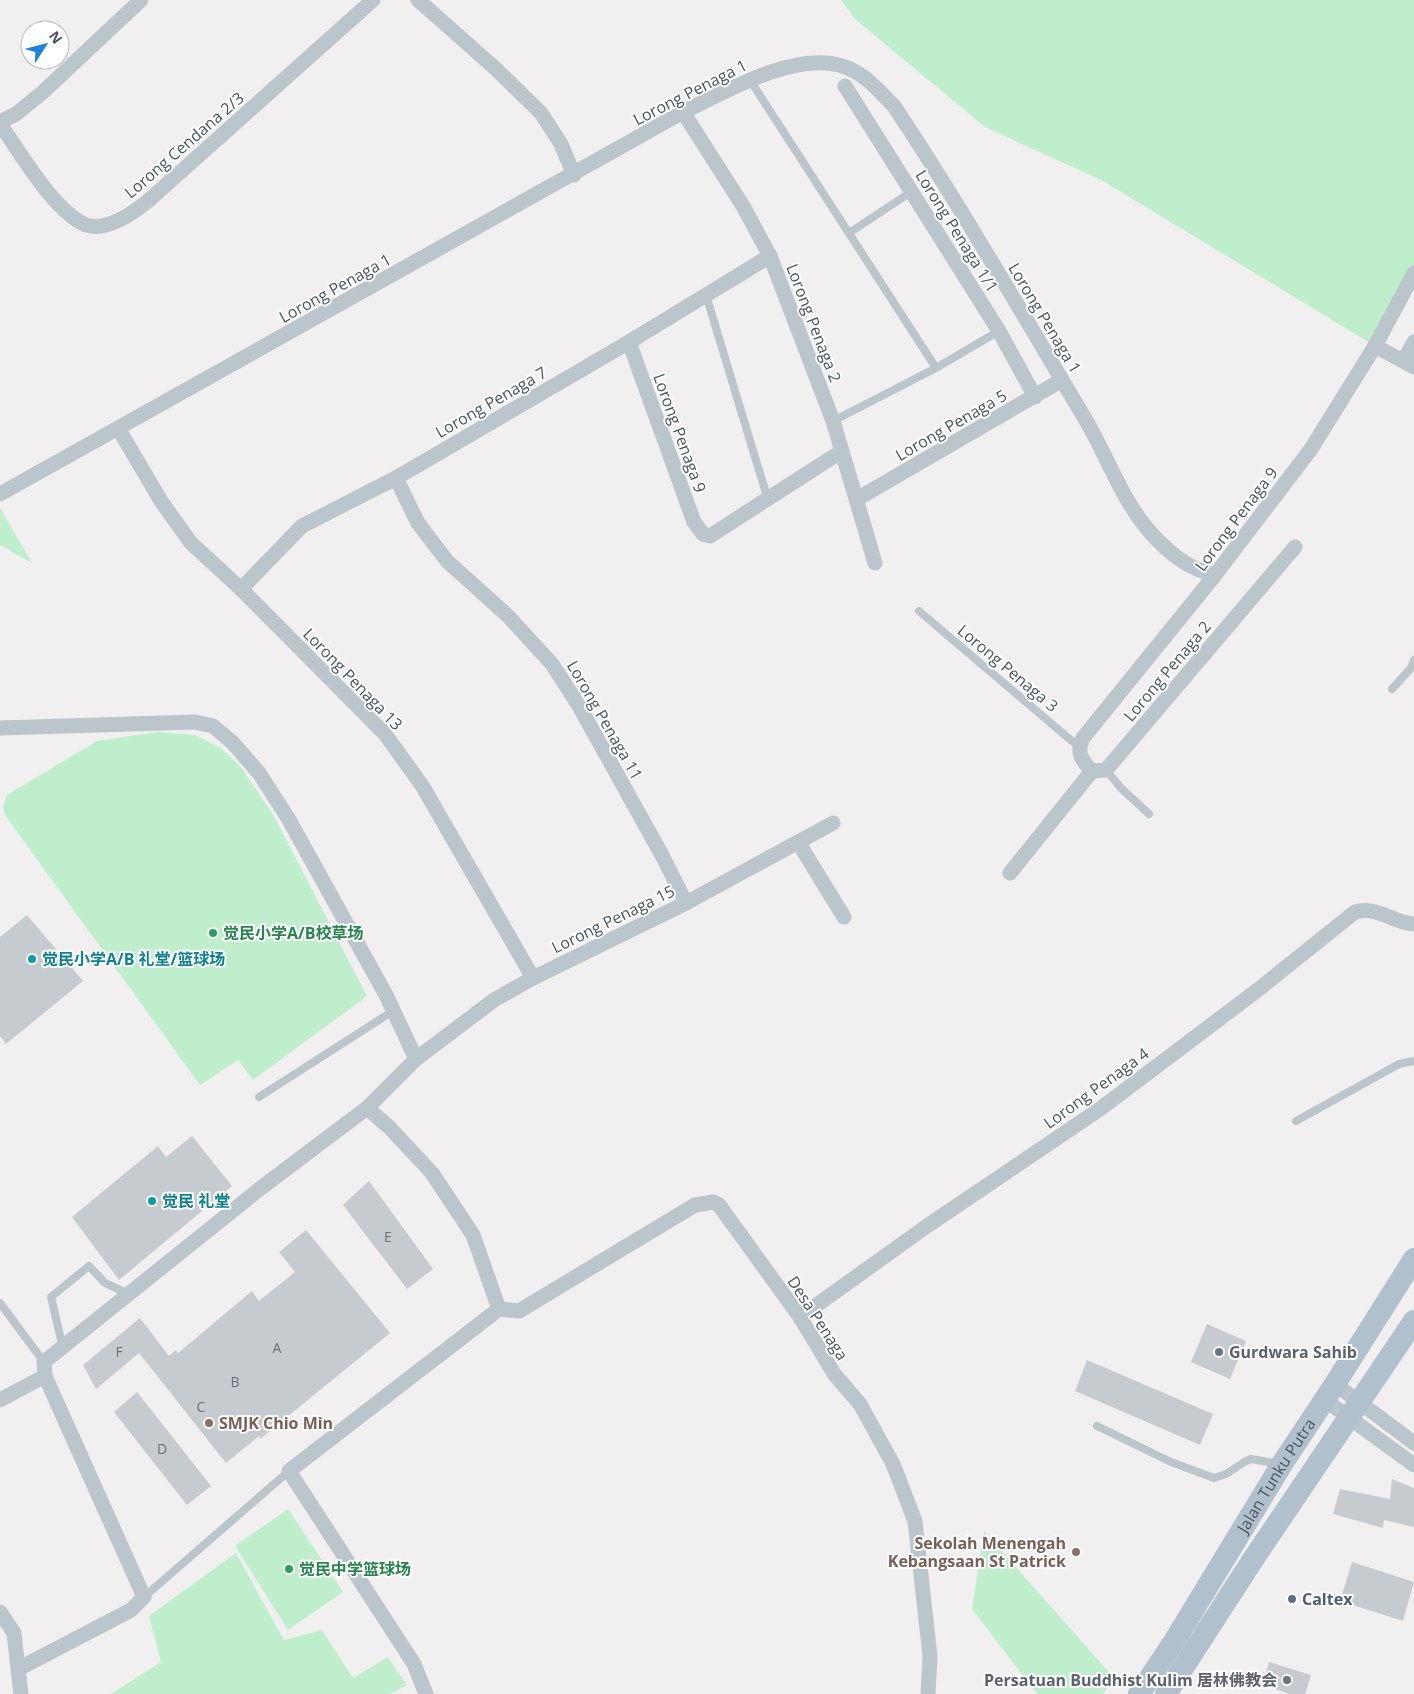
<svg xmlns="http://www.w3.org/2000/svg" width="1414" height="1694" viewBox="0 0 1414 1694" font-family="'Open Sans','Noto Sans SC',sans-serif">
  <rect width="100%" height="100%" fill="#f2eff0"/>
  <g fill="#bfeecd">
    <path d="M 841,0 L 1414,0 L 1414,273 L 1375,346 L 1103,181 L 985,127 L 855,19 Z"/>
    <path d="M 0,508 L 32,563 L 0,545 Z"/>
    <path d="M 158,732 L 195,735 L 221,748 L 241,767 L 274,816 L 367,996 L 253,1080 L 238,1060 L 200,1085 L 5,815 L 3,806 L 7,795 L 97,741 Z"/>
    <path d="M 288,1509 L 343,1592 L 288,1630 L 235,1546 Z"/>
    <path d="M 984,1531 L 1114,1678 L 1103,1694 L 1037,1694 L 972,1609 Z"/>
    <path d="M 236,1553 L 284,1640 L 322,1630 L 353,1678 L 388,1657 L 407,1685 L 390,1694 L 111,1694 L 161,1662 L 149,1616 Z"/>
  </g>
  <g fill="#c6cbcf">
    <path d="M 27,915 L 83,981 L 6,1044 L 0,1036 L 0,937 Z"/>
    <path d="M 192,1136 L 232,1186 L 119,1280 L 72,1217 L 158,1146 L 166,1157 Z"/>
    <path d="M 369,1181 L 433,1269 L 407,1289 L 343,1205 Z"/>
    <path d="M 306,1230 L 390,1333 L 260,1439 L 259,1436 L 226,1463 L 139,1353 L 96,1389 L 83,1365 L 140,1318 L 169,1356 L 176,1350 L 178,1353 L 252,1291 L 259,1301 L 295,1272 L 279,1252 Z"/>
    <path d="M 1207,1324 L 1246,1341 L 1230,1379 L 1191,1362 Z"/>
    <path d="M 1087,1360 L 1213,1414 L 1200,1445 L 1075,1391 Z"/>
    <path d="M 137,1392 L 211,1486 L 187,1505 L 114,1412 Z"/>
    <path d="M 1392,1479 L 1414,1488 L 1414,1527 L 1384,1520 L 1383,1528 L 1333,1514 L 1340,1489 L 1390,1499 Z"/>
    <path d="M 1352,1562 L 1414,1582 L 1403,1621 L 1340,1601 Z"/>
    <path d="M 1269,1662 L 1311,1675 L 1305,1694 L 1290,1694 L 1262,1685 Z"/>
  </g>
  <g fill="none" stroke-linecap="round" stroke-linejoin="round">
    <g stroke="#bbc5cc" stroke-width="8">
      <path d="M 750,80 L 936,368"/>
      <path d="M 849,233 L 911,192"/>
      <path d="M 706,295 L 768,500"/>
      <path d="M 833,421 L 936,368 L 999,331"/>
      <path d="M 919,611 L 1079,747"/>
      <path d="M 1392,689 L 1411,668 L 1414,660"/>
      <path d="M 1106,770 L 1121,788 L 1149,814"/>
      <path d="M 259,1097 L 393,1011"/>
      <path d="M 1296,1121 L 1399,1064 L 1414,1061"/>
      <path d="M 0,1303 L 44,1362"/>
      <path d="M 63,1348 L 51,1297 L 89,1266 L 105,1283 L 129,1294"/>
      <path d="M 1097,1426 L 1171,1462 L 1214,1478 L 1226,1474 L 1246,1461 L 1251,1459 L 1280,1464"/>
      <path d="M 144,1597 L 289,1471"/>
    </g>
    <g stroke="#bbc5cc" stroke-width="15">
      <path d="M 418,0 L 496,69 L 541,113 L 561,144 L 574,175"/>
      <path d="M 845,86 L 999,331 L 1035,397"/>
      <path d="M 683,112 L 743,206 L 770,256 L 833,421 L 875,563"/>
      <path d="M 0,122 L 16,114 L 43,92 L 141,0"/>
      <path d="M 0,124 C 20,152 54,212 86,225 C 107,232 133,213 148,201 L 373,0"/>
      <path d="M 629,342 L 694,522 L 703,534 L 710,536 L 842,451"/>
      <path d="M 1375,346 L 1414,367"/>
      <path d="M 1403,361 L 1414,342"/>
      <path d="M 118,428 L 161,501 L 191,543 L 241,589 L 385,734 L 423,787 L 533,978"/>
      <path d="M 396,478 L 418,523 L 447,561 L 508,616 L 552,664 L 579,706 L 663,857 L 686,903"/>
      <path d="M 0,494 L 683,112 C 725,92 791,53 839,65 C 863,71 878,90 894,106 C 961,207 1022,313 1084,417 C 1107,455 1121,499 1150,532 C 1169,553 1188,569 1215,575"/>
      <path d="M 857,499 L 1062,380"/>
      <path d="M 241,589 L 302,526 L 396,478 L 629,342 L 770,256"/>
      <path d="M 0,728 L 195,722 L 213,726 L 233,743 L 259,773 L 288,818 L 386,995 L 416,1059"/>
      <path d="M 1092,771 C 1081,760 1076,751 1083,738 L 1215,575 L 1311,449 L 1375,346 L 1414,273"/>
      <path d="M 1092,771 L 1106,770 L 1295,547"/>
      <path d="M 798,842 L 844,917"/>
      <path d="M 1010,873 L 1092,771"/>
      <path d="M 367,1108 L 389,1127 L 432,1173 L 473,1235 L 499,1309"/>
      <path d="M 499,1309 L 519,1311 L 695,1205 L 713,1202 L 719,1205 L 800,1317 L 835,1375 L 860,1404 L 893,1464 L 915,1521 L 930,1656 L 928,1694"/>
      <path d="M 800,1317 L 927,1226 L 1100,1109 L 1259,989 L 1355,912 C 1375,905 1394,923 1414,924"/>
      <path d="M 1335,1384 L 1414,1443"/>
      <path d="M 0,1400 L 45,1376"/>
      <path d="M 1325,1400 L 1414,1465"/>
      <path d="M 0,1612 L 14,1633 L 21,1694"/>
      <path d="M 20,1668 L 131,1610 L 144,1597 L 45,1376 L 44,1362 L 257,1191 L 367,1108 L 416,1059 L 494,1000 L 533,978 L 686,903 L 833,823"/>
      <path d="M 426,1694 L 414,1664 L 289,1471 L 499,1309"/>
    </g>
    <g stroke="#b0c1cd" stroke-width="22">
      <path id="s1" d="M 1139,1694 L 1175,1640 L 1282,1464 L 1335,1384 L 1414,1259"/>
      <path d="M 1166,1694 L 1254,1558 L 1414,1321"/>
    </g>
  </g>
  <g fill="#2e9e5b" stroke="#fff" stroke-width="2">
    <circle cx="213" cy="933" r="5"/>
    <circle cx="289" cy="1569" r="5"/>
  </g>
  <g fill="#0f9aa8" stroke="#fff" stroke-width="2">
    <circle cx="32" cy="959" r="5"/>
    <circle cx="152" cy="1201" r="5"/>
  </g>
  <g fill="#6b7280" stroke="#fff" stroke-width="2">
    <circle cx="1219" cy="1352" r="5"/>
    <circle cx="1287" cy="1680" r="5"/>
  </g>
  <g fill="#8d6e63" stroke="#fff" stroke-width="2">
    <circle cx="209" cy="1423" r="5"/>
    <circle cx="1076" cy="1552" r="5"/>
  </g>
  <circle fill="#5c6f8a" stroke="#fff" stroke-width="2" cx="1292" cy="1599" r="5"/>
  <g text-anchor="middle" stroke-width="4" stroke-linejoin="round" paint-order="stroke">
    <g font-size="14" fill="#687279">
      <text x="388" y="1242">E</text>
      <text x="277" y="1353">A</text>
      <text x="119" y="1357">F</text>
      <text x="235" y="1387">B</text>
      <text x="201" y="1412">C</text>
      <text x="162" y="1454">D</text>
    </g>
    <g font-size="16" fill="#48555c" stroke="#fff">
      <text transform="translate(690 92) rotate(-27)" y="6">Lorong Penaga 1</text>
      <text transform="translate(184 145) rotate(-41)" y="6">Lorong Cendana 2/3</text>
      <text transform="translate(957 231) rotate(58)" y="6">Lorong Penaga 1/1</text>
      <text transform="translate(335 288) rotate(-29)" y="6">Lorong Penaga 1</text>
      <text transform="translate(1045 318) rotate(59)" y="6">Lorong Penaga 1</text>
      <text transform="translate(814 323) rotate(69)" y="6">Lorong Penaga 2</text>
      <text transform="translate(491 402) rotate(-30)" y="6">Lorong Penaga 7</text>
      <text transform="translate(951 425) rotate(-30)" y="6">Lorong Penaga 5</text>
      <text transform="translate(680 433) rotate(70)" y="6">Lorong Penaga 9</text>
      <text transform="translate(1236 519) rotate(-53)" y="6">Lorong Penaga 9</text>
      <text transform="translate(1008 668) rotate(40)" y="6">Lorong Penaga 3</text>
      <text transform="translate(1167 671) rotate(-50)" y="6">Lorong Penaga 2</text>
      <text transform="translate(353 679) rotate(46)" y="6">Lorong Penaga 13</text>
      <text transform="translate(605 720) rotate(60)" y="6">Lorong Penaga 11</text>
      <text transform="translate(613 919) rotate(-26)" y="6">Lorong Penaga 15</text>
      <text transform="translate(1096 1088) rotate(-36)" y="6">Lorong Penaga 4</text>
      <text transform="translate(818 1318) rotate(57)" y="6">Desa Penaga</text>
      <text dy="6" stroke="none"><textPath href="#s1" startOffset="258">Jalan Tunku Putra</textPath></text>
    </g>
    <g font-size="16" font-weight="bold" fill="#27864d" stroke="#fff" text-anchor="start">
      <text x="223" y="939">觉民小学A/B校草场</text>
      <text x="299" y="1575">觉民中学篮球场</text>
    </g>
    <g font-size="16" font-weight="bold" fill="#0d838f" stroke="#fff" text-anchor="start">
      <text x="42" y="965">觉民小学A/B 礼堂/篮球场</text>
      <text x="162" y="1207">觉民 礼堂</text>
    </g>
    <g font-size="16" font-weight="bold" fill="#5b616d" stroke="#fff" text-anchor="start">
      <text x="1229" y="1358">Gurdwara Sahib</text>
      <text x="1277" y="1686" text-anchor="end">Persatuan Buddhist Kulim 居林佛教会</text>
    </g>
    <g font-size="16" font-weight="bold" fill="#785e54" stroke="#fff" text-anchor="start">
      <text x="219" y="1429">SMJK Chio Min</text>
      <text x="1066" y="1549" text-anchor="end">Sekolah Menengah<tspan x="1066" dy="18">Kebangsaan St Patrick</tspan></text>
    </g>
    <g font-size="16" font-weight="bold" fill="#4e5e75" stroke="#fff" text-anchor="start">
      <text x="1302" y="1605">Caltex</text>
    </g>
  </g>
  <g transform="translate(45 45) rotate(54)"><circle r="24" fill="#ffffff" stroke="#b6bbbe"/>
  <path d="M0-4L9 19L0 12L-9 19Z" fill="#1e82dd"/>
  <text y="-8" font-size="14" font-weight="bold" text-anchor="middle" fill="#48555c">N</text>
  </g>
</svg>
